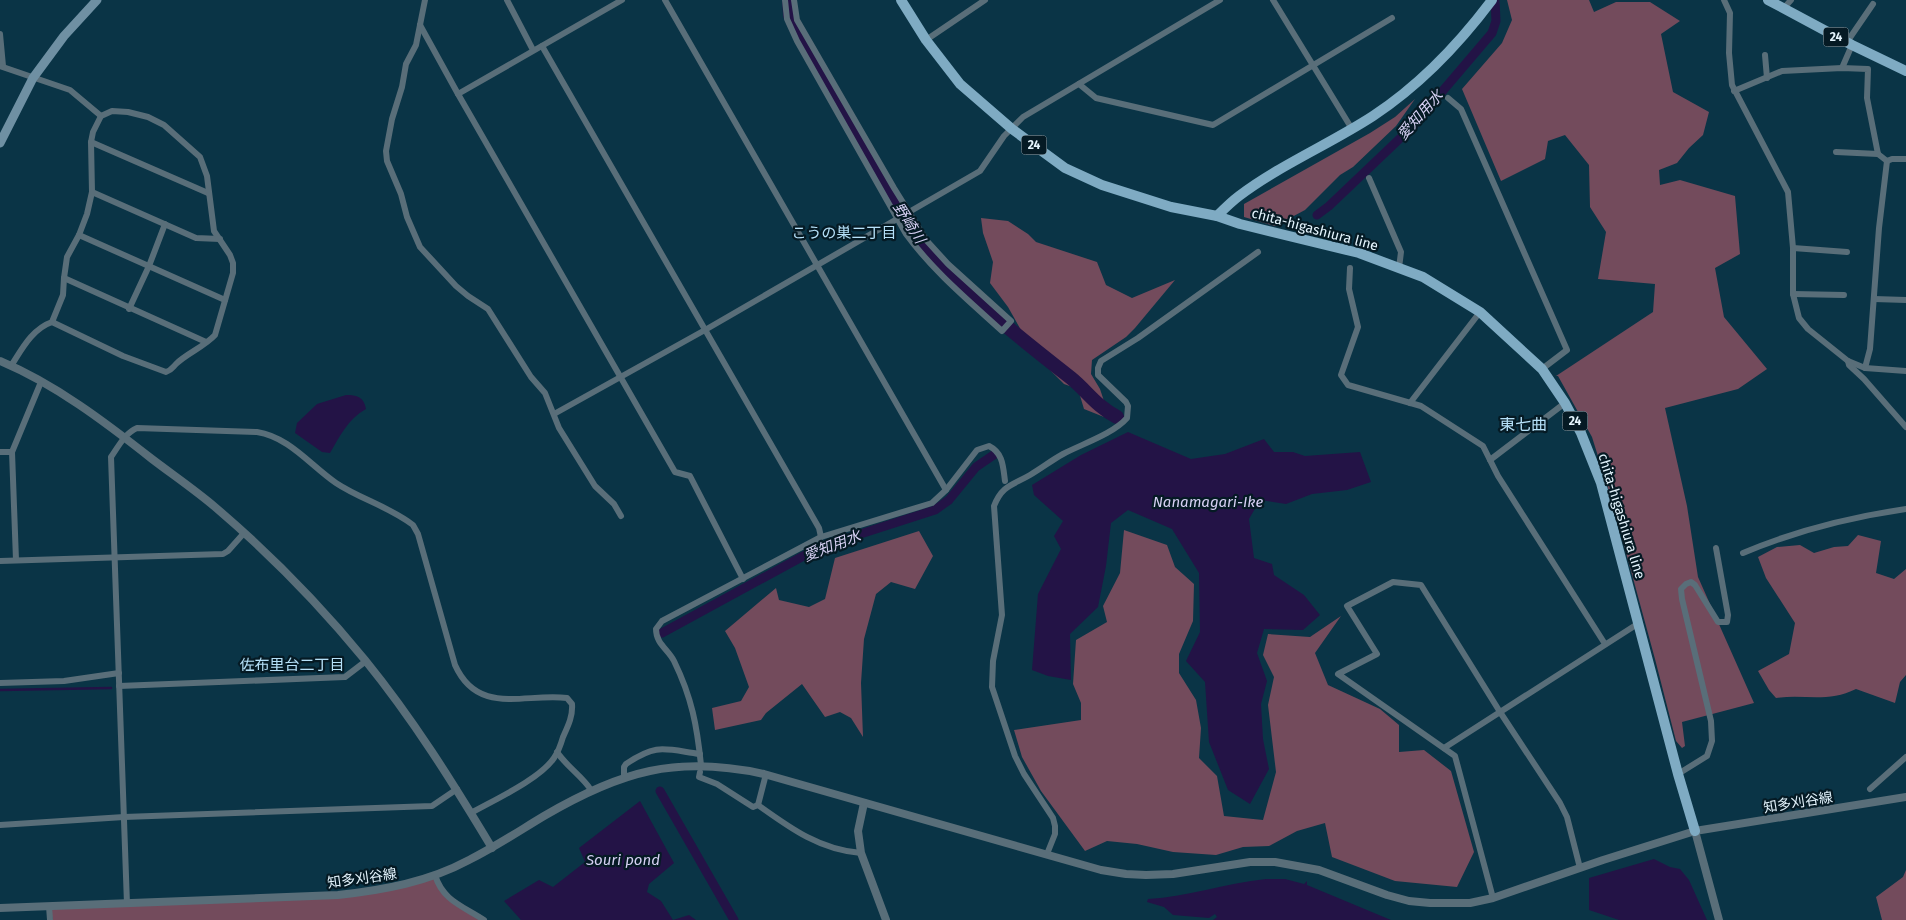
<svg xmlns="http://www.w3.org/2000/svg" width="1906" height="920" viewBox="0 0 1906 920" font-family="'Fira Sans','Noto Sans JP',sans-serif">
  <rect width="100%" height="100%" fill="#0a3446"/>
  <g fill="#734b5c">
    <path d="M 1507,0 L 1589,0 L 1594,12 L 1616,2 L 1650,2 L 1680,21 L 1661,34 L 1673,92 L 1709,112 L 1703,135 L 1689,148 L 1677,163 L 1659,170 L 1660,185 L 1680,180 L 1735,196 L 1740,254 L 1715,268 L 1724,317 L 1767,369 L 1738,389 L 1665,408 L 1687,506 L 1698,577 L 1754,703 L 1682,722 L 1685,746 L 1682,748 L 1676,741 L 1655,659 L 1612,501 L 1592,437 L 1558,376 L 1556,376 L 1653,312 L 1655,284 L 1598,279 L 1606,232 L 1590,207 L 1589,165 L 1565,135 L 1548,141 L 1545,159 L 1501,181 L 1462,89 L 1502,43 L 1512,20 Z"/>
    <path d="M 1415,99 L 1396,126 L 1353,167 L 1340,175 L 1305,210 L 1275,226 L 1244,217 L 1244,204 L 1370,133 L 1395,117 Z"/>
    <path d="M 981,218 L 1008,221 L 1028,234 L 1036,242 L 1097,262 L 1106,285 L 1132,298 L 1175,280 L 1135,328 L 1126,337 L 1092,360 L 1091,374 L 1100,389 L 1104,401 L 1104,417 L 1084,409 L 1078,389 L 1064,384 L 1035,355 L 1008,307 L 990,283 L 993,262 L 983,233 Z"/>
    <path d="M 1124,530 L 1167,545 L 1175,567 L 1194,584 L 1193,621 L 1179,654 L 1179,673 L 1196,700 L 1201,728 L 1199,758 L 1217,776 L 1224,816 L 1263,820 L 1276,772 L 1268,705 L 1274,677 L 1263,655 L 1268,634 L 1310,637 L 1341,616 L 1315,653 L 1328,685 L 1380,709 L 1399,725 L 1399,752 L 1424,750 L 1451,771 L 1474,852 L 1457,887 L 1395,881 L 1332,857 L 1325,823 L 1297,831 L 1269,846 L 1243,847 L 1216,855 L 1173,852 L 1137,844 L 1107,841 L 1085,851 L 1041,791 L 1022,757 L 1014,730 L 1081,720 L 1081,703 L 1073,684 L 1076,640 L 1107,622 L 1103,606 L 1120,573 Z"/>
    <path d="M 919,531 L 933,556 L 915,589 L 891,582 L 876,594 L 864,639 L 861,683 L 863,737 L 851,718 L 840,712 L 825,717 L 802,684 L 766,713 L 761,720 L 715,730 L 712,708 L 741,701 L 749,687 L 735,648 L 725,631 L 776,588 L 779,600 L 809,607 L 825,599 L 835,558 Z"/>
    <path d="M 1858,535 L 1881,541 L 1876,573 L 1894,579 L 1906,569 L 1906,675 L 1900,682 L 1895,703 L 1856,689 C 1828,703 1805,694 1776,698 L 1769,690 L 1758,671 L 1789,654 L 1795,623 L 1766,578 L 1758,557 L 1777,547 L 1800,545 L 1814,553 L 1834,547 L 1848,546 Z"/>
    <path d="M 1906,870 L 1906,920 L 1882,920 L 1876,897 L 1903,877 Z"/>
    <path d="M 435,875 L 448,898 L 484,920 L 53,920 L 49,906 L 338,895 Z"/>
  </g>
  <g fill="#231346">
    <path d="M 346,395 C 357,395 364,397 366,409 C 348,419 340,436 330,453 L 322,452 L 295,433 L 297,423 L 317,404 Z"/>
    <path d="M 1128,432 L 1191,459 L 1225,454 L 1264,439 L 1274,452 L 1293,452 L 1305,456 L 1360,452 L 1371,482 L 1347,490 L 1312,494 L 1286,504 L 1260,500 L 1249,519 L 1254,558 L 1272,564 L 1274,575 L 1304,595 L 1320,615 L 1303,630 L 1264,629 L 1257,653 L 1267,681 L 1261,704 L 1263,739 L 1269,769 L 1250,804 L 1228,790 L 1209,742 L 1205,682 L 1186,661 L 1200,632 L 1199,573 L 1172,529 L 1128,510 L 1111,523 L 1106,566 L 1098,607 L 1070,634 L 1071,680 L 1048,676 L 1032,670 L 1038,594 L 1061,549 L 1054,536 L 1063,521 L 1034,495 L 1032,485 L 1081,455 Z"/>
    <path d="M 640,801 L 674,863 L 649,884 L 647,892 L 661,901 L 673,920 L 689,915 L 696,920 L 521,920 L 504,901 L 539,880 L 553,887 L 585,862 L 579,848 Z"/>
    <path d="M 1654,859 L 1670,867 L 1680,869 L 1689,880 L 1707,920 L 1619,920 L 1589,910 L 1589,878 Z"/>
    <path d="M 1266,879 L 1285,879 L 1304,884 L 1307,881 L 1307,885 L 1391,920 L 1213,920 L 1217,917 L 1215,914 L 1209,918 L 1173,915 L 1164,907 L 1147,902 L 1148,899 C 1188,897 1226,883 1266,879 Z"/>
  </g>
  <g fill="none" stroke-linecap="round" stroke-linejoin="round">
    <path stroke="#231346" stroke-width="2.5" d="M 0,690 L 111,688"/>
    <g stroke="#231346" stroke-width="9">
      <path d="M 1317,215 L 1329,206 L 1412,127 L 1492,33 L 1496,21 L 1495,0"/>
      <path d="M 662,633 L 820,547 L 935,510 L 949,500 L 976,467 L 995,454"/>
      <path d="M 660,791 L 734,920"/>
    </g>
    <path stroke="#231346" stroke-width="14" d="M 789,0 L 790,15 L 795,26 L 913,233 C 956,288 1016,335 1071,378 C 1087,391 1096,406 1117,417"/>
    <g stroke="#596e79" stroke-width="6">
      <path d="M 425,0 L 416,45 L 406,64 L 402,87 L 392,119 L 386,151 L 387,161 L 401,194 L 407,217 L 420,247 L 456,286 L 468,296 L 488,309 L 531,377 L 545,393 L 559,428 L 595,486 L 614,504 L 621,516"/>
      <path d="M 507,0 L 533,50"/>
      <path d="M 665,0 L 946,490"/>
      <path d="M 785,0 L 787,19 L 797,41 L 906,234 C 933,271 968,300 1002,331 L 1011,321 L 948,264 L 927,241 L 894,188 L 797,20 L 794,0"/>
      <path d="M 1273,0 L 1352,129"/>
      <path d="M 1724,0 L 1730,13 L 1729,53 L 1732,85 L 1788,192 L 1793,248 L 1793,294 L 1799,318 L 1808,329 L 1848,361 L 1865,368 L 1906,371"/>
      <path d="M 1783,9 L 1791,0"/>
      <path d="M 420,25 L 458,94 L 675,472 L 690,476 L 743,579"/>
      <path d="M 0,34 L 3,66"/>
      <path d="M 926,40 L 985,0"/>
      <path d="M 1847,42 L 1873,4"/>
      <path d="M 542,46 L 819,528 L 821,537"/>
      <path d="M 1765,55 L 1767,78"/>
      <path d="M 0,66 L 70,90 L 101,116"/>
      <path d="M 1842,68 L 1852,45"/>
      <path d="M 1079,84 L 1096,98 L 1213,125 L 1392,18"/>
      <path d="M 1734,91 L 1782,71 L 1842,68 L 1868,69 L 1867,98 L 1878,154 L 1887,161"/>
      <path d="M 458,94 L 622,0"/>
      <path d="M 1448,98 L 1461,109 L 1567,350 L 1542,369"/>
      <path d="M 91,142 L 208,193"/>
      <path d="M 1836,152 L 1878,154"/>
      <path d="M 1887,161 L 1892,159 L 1906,159"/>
      <path d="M 1369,178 L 1401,252 L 1399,268"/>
      <path d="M 92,192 L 196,238 L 220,239"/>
      <path d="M 79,235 L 225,300"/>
      <path d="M 1793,248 L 1847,252"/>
      <path d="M 1350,268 L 1349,289 L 1358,327 L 1341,375 L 1348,385 L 1421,406 L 1483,446 L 1498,476 L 1605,644"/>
      <path d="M 64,278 L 206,342"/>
      <path d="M 1793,294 L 1844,295"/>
      <path d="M 1874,299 L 1906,300"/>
      <path d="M 129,309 L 149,266 L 165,224"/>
      <path d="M 1848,361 L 1849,365 L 1864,379 L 1906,427"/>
      <path d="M 11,366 C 22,349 32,329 52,322 L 123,356 L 166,372 C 172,370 172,368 176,364 C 187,353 204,347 215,335 L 233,273 L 233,263 L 230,255 L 214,231 L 207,176 L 200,157 L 164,125 L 148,117 L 128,112 L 112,111 L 101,116 L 93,132 L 91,142 L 92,192 L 87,214 L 79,235 L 67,257 L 64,278 L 63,295 L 52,322"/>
      <path d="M 1865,368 L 1870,349 L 1879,228 L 1887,161"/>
      <path d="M 1410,403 L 1480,312"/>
      <path d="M 554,414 L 705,330 L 980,171 L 1004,136 L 1023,117 L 1220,0"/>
      <path d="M 0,452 L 12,452 L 41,382"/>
      <path d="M 12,452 L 16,560"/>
      <path d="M 1490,460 L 1565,403"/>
      <path d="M 1743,553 C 1795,531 1851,517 1906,509"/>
      <path d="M 0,561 L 223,554 L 228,551 L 244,533"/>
      <path d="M 0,683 L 64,681 L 119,673"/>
      <path d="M 119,686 L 345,677 L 366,661"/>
      <path d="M 1444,748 L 1639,623"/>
      <path d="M 557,752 C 567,767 582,776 591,790"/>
      <path d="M 701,765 C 697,726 692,698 674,661 C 668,649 656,644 656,629 L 662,621 L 821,537 L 932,503 L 946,490 L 977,450 L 989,446 C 1003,453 1003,466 1005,481"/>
      <path d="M 700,772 L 699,777 L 717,784 L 753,807 L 758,805 C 790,828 820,850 861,853"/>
      <path d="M 1678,774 L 1707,756 L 1712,741 L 1711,721 L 1682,599 L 1681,589 L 1686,584 L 1691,582 L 1695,585 L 1718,622 L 1727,622 L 1728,615 L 1716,548"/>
      <path d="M 624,777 L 624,767 L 626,764 C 657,743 664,749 700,754"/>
      <path d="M 1870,789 L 1906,757"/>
      <path d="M 758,805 L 766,774"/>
      <path d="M 0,825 L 124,817 L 432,806 L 457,789"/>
      <path d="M 1047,854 L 1055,834 L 1055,826 L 1053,818 L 1024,774 L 1015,756 L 992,687 L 993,661 L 1002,615 L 994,506 C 1002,485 1013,485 1030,475 C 1042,468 1052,460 1063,454 C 1082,444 1113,434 1127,418 L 1128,406 L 1126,402 L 1098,375 L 1098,368 L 1101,361 L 1138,338 L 1258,252"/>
      <path d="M 435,875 C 443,901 463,906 484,920"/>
      <path d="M 1493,898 L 1455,756 L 1338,674 L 1377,654 L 1347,606 L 1393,582 L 1421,585 L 1500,712 L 1560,803 L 1567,817 L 1580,868"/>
      <path d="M 127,904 L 111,457 C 118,447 125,433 137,428 L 257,432 C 289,437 310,465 336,483 C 360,499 390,507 413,525 L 418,534 L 455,665 C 478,716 524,693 567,698 L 572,704 C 573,716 568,726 563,737 C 561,744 558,752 554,758 C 540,779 494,800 471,813"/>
      <path d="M 49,906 L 50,920"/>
    </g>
    <g stroke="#596e79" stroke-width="8">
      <path d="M 0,361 C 55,384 105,422 152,459 C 173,475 195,490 215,507 C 269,553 320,605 365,660 C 413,719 453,783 492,848"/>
      <path d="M 864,803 L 858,831 L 861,853 L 886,920"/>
      <path d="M 1695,831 L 1719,920"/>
      <path d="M 0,908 L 338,895 C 384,890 428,882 469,860 C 495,847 519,831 544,816 C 621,771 676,755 764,774 L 1101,870 L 1126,874 L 1146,875 L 1173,874 L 1250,862 L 1275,862 L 1319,870 L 1387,895 L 1409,901 L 1430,903 L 1470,903 L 1493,898 L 1603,860 L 1695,831 L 1906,797"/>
    </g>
    <path stroke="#6f90a3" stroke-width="9" d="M 0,143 L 33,78 L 64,36 L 97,0"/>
    <g stroke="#7fabc3" stroke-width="10">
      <path d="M 901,0 L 926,40 L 960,84 L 1012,129 L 1065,168 L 1102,185 L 1171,207 L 1217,216 L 1240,224 L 1359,253 L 1423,277 L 1480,312 L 1542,369 L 1565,403 L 1581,433 L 1601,483 L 1678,774 L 1695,831"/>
      <path d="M 1768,0 L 1852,45 L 1906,71"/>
      <path d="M 1217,216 C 1224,209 1231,202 1239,196 C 1280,165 1330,144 1373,116 C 1420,85 1459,44 1492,0"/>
    </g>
  </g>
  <g text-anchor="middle" stroke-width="4.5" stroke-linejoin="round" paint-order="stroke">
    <g fill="#051a24" stroke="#a1b3bc" stroke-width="1">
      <rect x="1823.5" y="27.5" width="25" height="19" rx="4"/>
      <rect x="1021.5" y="135.5" width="25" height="19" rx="4"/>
      <rect x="1562.5" y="411.5" width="25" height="19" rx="4"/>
    </g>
    <g font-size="12" font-weight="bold" fill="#e4f4fd">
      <text x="1836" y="41">24</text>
      <text x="1034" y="149">24</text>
      <text x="1575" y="425">24</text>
    </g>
    <g font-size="14" fill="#e4f4fd" stroke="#051a24">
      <text transform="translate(1315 229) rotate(15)" y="5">chita-higashiura line</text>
      <text transform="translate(1622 516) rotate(73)" y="5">chita-higashiura line</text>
      <text transform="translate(1798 802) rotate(-9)" y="5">知多刈谷線</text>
      <text transform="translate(362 878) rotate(-8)" y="5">知多刈谷線</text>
    </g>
    <g font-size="15" font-style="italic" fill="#d6d0f3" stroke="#051a24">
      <text transform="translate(1420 115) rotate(-48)" y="5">愛知用水</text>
      <text transform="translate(909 223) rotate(57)" y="5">野崎川</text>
      <text x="1208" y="507">Nanamagari-Ike</text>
      <text transform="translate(832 546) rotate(-21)" y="5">愛知用水</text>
      <text x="623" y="865">Souri pond</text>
    </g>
    <g font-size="15" fill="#b6e1f9" stroke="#051a24">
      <text x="844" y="238">こうの巣二丁目</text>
      <text x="292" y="670">佐布里台二丁目</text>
    </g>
    <g font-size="16" fill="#b6e1f9" stroke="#051a24">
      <text x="1523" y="430">東七曲</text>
    </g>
  </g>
</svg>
